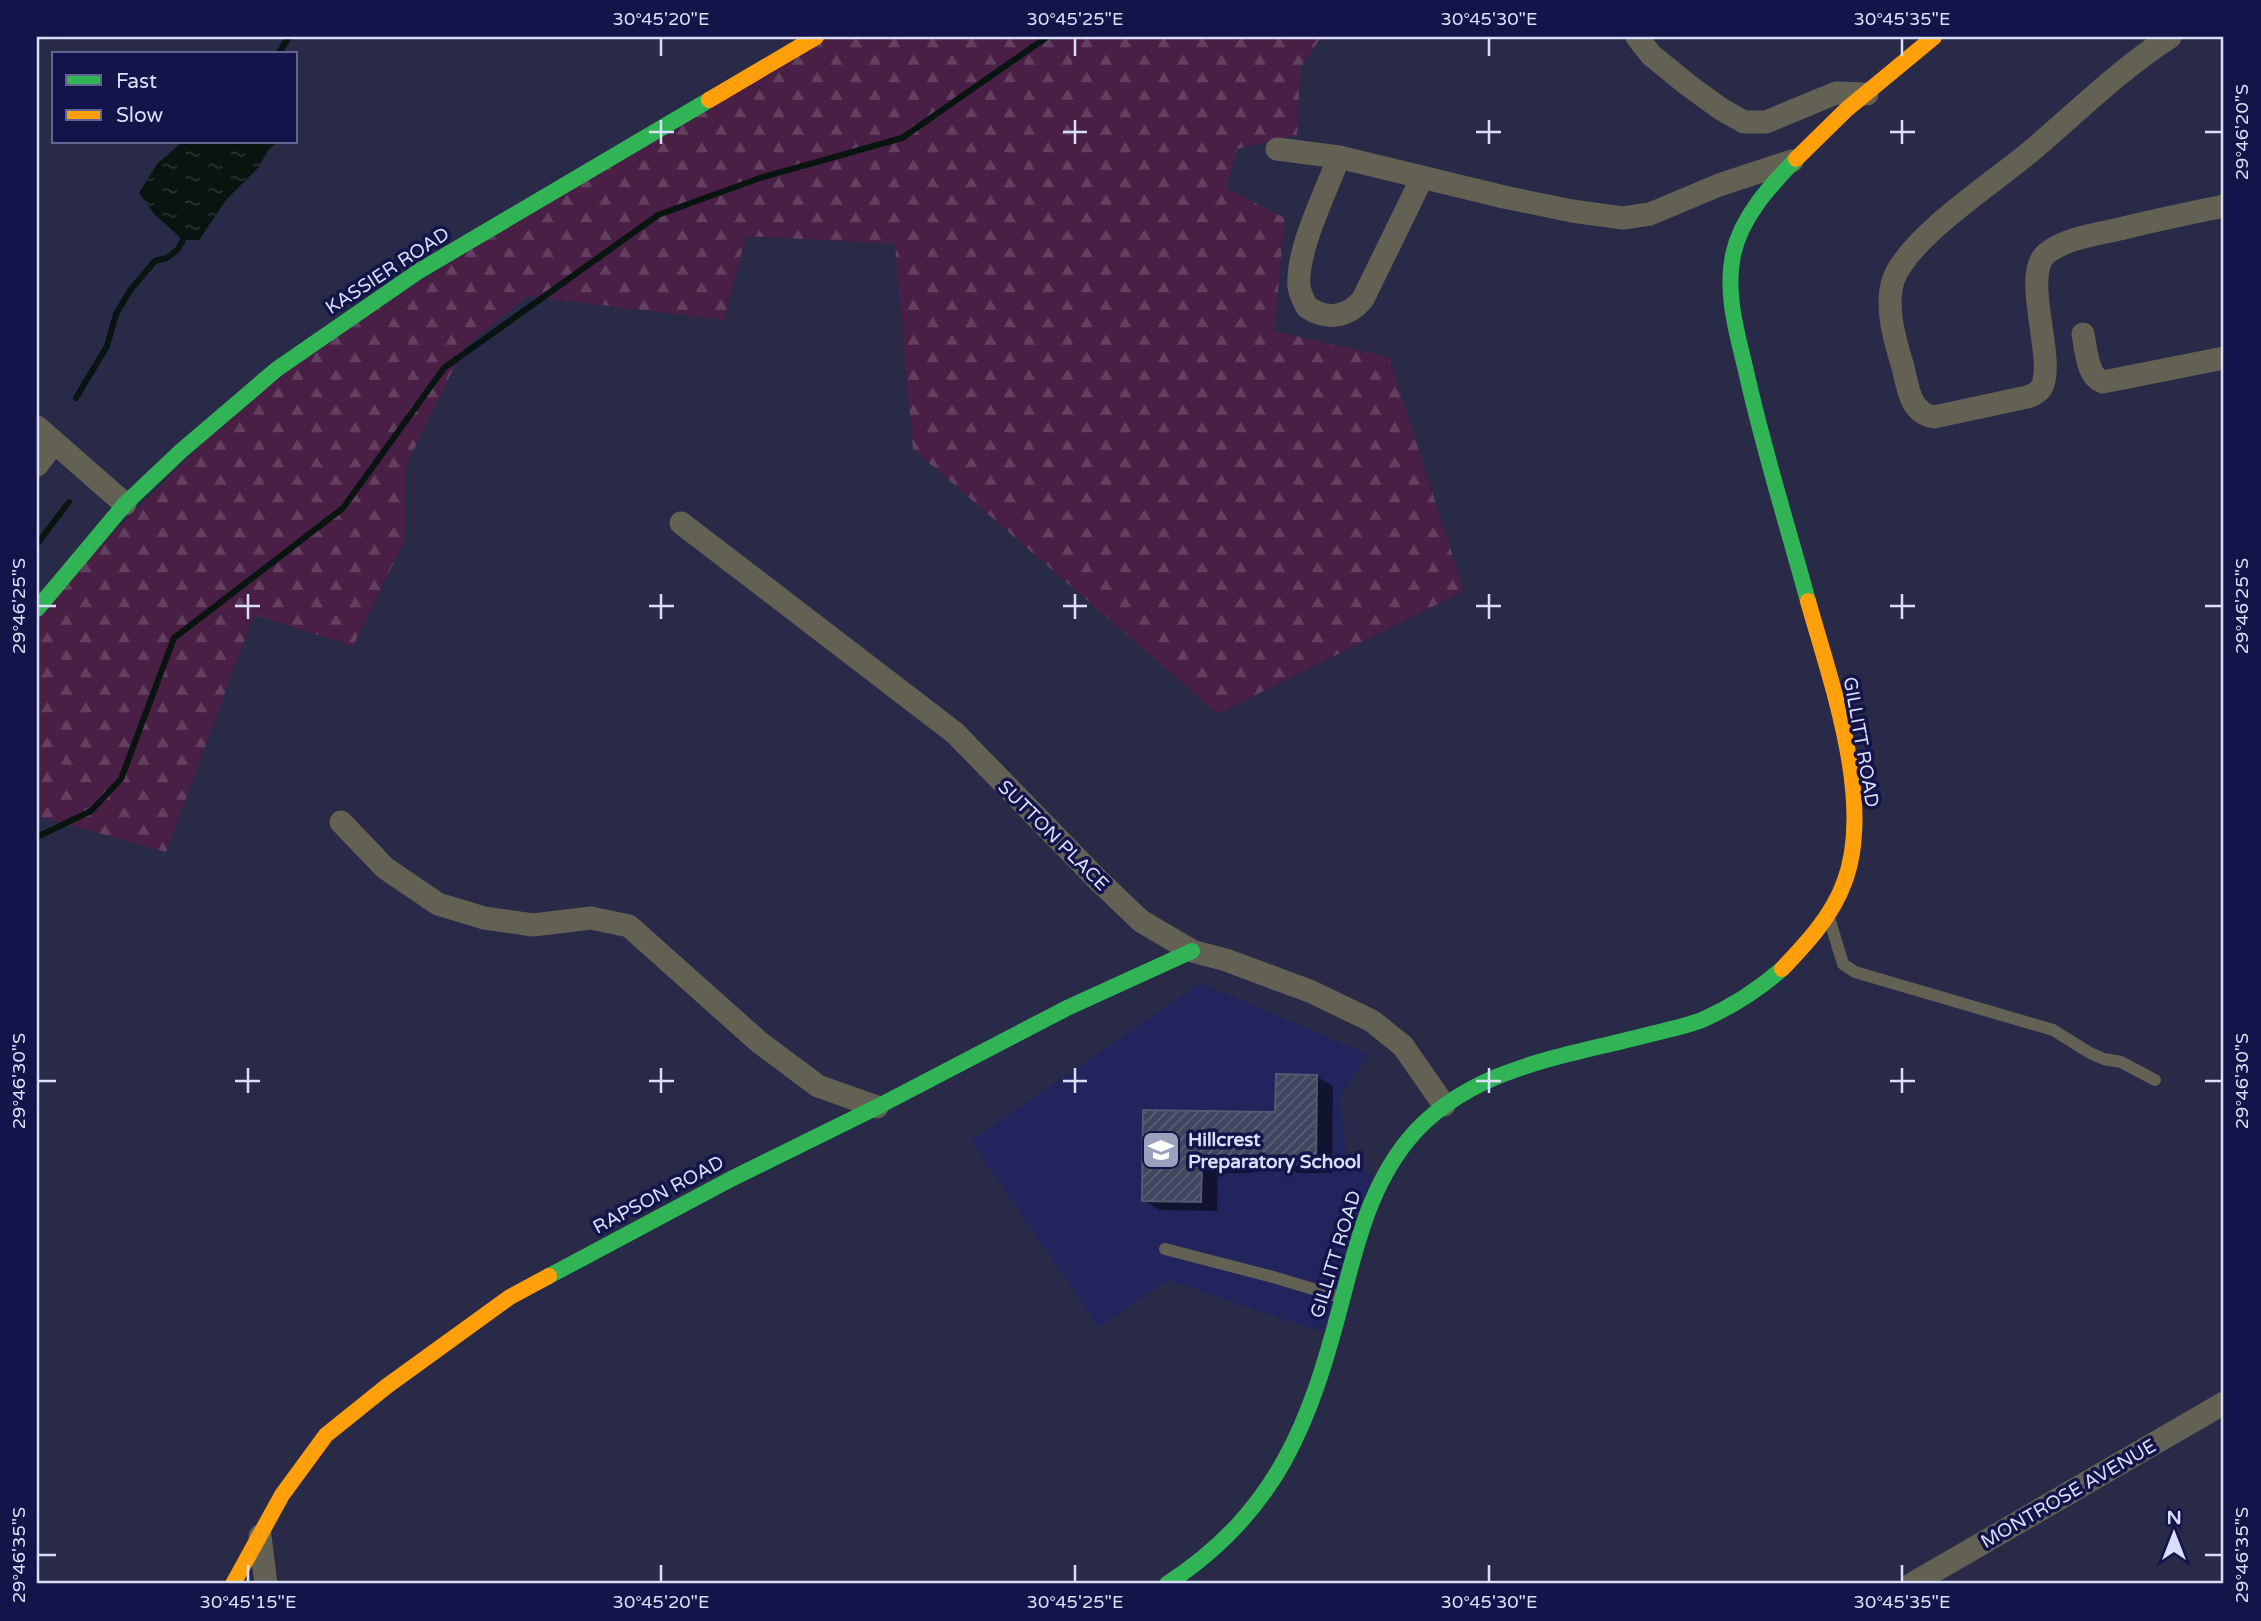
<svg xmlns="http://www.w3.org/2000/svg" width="2261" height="1621" viewBox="0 0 2261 1621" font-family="'Varela Round',sans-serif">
  <defs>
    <pattern id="forest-firs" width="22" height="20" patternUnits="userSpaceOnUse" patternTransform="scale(1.75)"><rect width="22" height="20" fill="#491f45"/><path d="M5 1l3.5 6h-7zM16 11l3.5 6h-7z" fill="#633f61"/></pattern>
    <pattern id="water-ripples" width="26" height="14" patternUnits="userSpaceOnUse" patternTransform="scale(1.75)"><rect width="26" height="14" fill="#081410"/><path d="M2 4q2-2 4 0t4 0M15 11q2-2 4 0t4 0" fill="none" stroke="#2b3634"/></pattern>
    <pattern id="building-hatch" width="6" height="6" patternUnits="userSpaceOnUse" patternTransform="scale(1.75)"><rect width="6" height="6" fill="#3e475e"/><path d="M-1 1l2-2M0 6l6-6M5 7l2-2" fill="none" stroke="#596176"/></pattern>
  </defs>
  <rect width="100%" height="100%" fill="#282a48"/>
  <path fill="#21245d" d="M 1201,983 L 1369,1055 L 1339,1097 L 1347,1158 L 1375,1179 L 1323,1332 L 1168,1280 L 1099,1327 L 971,1141 Z"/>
  <path fill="url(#forest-firs)" d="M 816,37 L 1321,37 L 1300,68 L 1297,135 L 1237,149 L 1226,188 L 1285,218 L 1274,331 L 1389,357 L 1464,591 L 1218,714 L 913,449 L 895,244 L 746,236 L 724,320 L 528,296 L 463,349 L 405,468 L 406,538 L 353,646 L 254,615 L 166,852 L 37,816 L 37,609 L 277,369 Z"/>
  <path fill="url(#water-ripples)" d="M 182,142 L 278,142 L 269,149 L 258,168 L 227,199 L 199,240 L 183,240 L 154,214 L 139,193 L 157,164 Z"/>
  <path fill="#0007" d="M 1317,1077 L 1333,1086 L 1332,1173 L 1298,1173 L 1285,1165 L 1252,1165 L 1252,1173 L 1218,1173 L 1217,1211 L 1160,1210 L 1143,1200 L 1277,1114 Z"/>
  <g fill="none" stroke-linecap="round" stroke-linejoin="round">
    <g stroke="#081410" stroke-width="6">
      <path d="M 278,54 L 289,37"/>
      <path d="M 76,398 L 107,346 L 116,314 L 131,289 L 155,261 L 167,258 L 178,249 L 183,240"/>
      <path d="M 37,544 L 69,502"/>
      <path d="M 37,837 L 91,811 L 121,779 L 174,638 L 343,508 L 444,368 L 658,215 L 760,178 L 902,138 L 1047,37"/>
    </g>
  </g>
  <path fill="url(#building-hatch)" stroke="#515a72" stroke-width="2" d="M 1276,1074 L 1317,1075 L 1316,1165 L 1279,1164 L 1279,1157 L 1236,1156 L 1236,1165 L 1202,1165 L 1201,1202 L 1142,1201 L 1143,1110 L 1275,1112 Z"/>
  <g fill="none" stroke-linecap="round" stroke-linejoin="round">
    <g stroke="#636054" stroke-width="12">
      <path d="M 1830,921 L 1843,964 L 1855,972 L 2053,1030 L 2090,1053 L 2104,1059 L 2121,1062 L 2155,1080"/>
      <path d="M 1165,1249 L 1273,1277 L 1340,1297"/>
    </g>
    <g stroke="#636054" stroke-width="23">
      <path d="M 1637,37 L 1651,55 L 1688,85 L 1721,109 L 1744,122 L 1766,122 L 1836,93 L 1867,94"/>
      <path d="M 2170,37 C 2119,70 2076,113 2030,152 C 1993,183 1911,236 1894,278 C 1884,305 1895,341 1903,367 C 1908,388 1910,413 1934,417 L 2027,397 C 2033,395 2041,391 2043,384 C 2054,354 2021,273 2047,253 C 2068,237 2099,234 2124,228 C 2157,220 2191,213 2224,206"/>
      <path d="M 1277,149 L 1339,157 L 1504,197 L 1572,211 L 1623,218 L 1650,214 L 1719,185 L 1792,161"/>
      <path d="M 1339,157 C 1326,192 1296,250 1299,287 C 1300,294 1304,301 1307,307 C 1327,321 1348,317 1363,299 L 1422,178"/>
      <path d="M 2083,334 C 2086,349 2087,377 2103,382 L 2224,358"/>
      <path d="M 37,427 L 125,504"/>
      <path d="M 37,465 L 54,443"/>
      <path d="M 681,523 L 955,733 L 1098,880 L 1141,921 L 1192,951 L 1226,960 L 1312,992 L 1372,1021 L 1403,1046 L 1444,1105"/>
      <path d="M 341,822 L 385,868 L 438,904 L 484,918 L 533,925 L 591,918 L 629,926 L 759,1042 L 818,1086 L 877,1107"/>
      <path d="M 260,1536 L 266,1584"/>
      <path d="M 1912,1584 L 2224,1403"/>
    </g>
    <g stroke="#30b455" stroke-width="16">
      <path d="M 1796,159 C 1770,186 1741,217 1733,255 C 1725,294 1737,333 1746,371 C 1763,448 1787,524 1808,601"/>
      <path d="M 37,609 L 125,504 L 181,451 L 277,369 L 419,271 L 709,100"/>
      <path d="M 549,1276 L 731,1179 L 877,1107 L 1067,1008 L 1192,951"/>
      <path d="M 1167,1584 C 1278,1511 1310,1423 1342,1300 C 1357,1242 1370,1187 1408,1140 C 1468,1067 1564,1057 1651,1034 C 1667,1030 1686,1026 1702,1020 C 1731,1007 1758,990 1782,969"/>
    </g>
    <g stroke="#ff9f0a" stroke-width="16">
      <path d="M 709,100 L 816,37"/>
      <path d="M 1796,159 L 1847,109 L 1934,37"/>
      <path d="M 1782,969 C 1806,944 1832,916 1844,883 C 1875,803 1830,680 1808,601"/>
      <path d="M 233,1584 L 282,1495 L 326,1435 L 387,1386 L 510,1297 L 549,1276"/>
    </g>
  </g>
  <path fill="none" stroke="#d9dffb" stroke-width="2.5" d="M 661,38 L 661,56M 1075,38 L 1075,56M 1489,38 L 1489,56M 1902,38 L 1902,56M 661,120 L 661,144M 1075,120 L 1075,144M 1489,120 L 1489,144M 1902,120 L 1902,144M 649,132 L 674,132M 1063,132 L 1087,132M 1476,132 L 1501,132M 1890,132 L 1915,132M 2205,132 L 2222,132M 248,594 L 248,619M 661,594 L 661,619M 1075,594 L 1075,619M 1489,594 L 1489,619M 1902,594 L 1902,619M 38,606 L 56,606M 235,606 L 260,606M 649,606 L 674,606M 1063,606 L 1087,606M 1476,606 L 1501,606M 1890,606 L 1915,606M 2205,606 L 2222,606M 248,1068 L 248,1093M 661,1068 L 661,1093M 1075,1068 L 1075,1093M 1489,1068 L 1489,1093M 1902,1068 L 1902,1093M 38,1081 L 56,1081M 235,1081 L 260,1081M 649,1081 L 674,1081M 1063,1081 L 1087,1081M 1476,1081 L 1501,1081M 1890,1081 L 1915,1081M 2205,1081 L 2222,1081M 38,1555 L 56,1555M 2205,1555 L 2222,1555M 248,1565 L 248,1582M 661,1565 L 661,1582M 1075,1565 L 1075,1582M 1489,1565 L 1489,1582M 1902,1565 L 1902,1582"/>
  <defs>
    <symbol id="school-square" viewBox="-11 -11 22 22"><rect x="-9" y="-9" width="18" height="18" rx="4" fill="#9ba0bc" stroke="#131449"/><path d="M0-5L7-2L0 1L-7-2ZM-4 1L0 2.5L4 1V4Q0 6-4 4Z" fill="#fff"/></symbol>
  </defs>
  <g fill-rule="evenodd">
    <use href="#school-square" x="1139" y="1128" width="44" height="44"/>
  </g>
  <g text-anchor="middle" stroke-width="7" stroke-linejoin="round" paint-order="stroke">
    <g font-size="19" fill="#d9dffb" stroke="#131449">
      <text transform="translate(387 270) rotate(-33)" y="7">KASSIER ROAD</text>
      <text transform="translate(1862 742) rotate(80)" y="7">GILLITT ROAD</text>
      <text transform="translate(1054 835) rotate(45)" y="7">SUTTON PLACE</text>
      <text transform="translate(658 1194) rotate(-28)" y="7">RAPSON ROAD</text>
      <text transform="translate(1335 1254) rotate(-73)" y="7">GILLITT ROAD</text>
      <text transform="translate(2068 1493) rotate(-30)" y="7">MONTROSE AVENUE</text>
    </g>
    <g font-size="19" font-weight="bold" fill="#d9dffb" stroke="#131449" text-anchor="start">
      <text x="1188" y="1146">Hillcrest<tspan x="1188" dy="22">Preparatory School</tspan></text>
    </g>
  </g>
  <rect width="2261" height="1621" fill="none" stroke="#131449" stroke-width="77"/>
  <rect x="52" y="52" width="245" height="91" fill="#131449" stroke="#626590" stroke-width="2"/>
  <rect x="66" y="75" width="35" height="10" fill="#30b455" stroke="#626590" stroke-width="2"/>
  <text x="116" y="88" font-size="21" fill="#d9dffb">Fast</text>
  <rect x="66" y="110" width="35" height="10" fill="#ff9f0a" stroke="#626590" stroke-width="2"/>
  <text x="116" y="122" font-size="21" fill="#d9dffb">Slow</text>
  <g transform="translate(2174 1534)" stroke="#131449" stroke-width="5" paint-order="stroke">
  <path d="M0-5L12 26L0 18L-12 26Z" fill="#d9dffb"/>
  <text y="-10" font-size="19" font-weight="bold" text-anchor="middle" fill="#d9dffb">N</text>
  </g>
  <rect x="38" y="38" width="2184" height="1544" fill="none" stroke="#d9dffb" stroke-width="2.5"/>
  <g font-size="18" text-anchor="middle" fill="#d9dffb">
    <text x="661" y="25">30°45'20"E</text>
    <text x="1075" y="25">30°45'25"E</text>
    <text x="1489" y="25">30°45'30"E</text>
    <text x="1902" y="25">30°45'35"E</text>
    <text transform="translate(2242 132) rotate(-90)" y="6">29°46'20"S</text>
    <text transform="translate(19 606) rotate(-90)" y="6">29°46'25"S</text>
    <text transform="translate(2242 606) rotate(-90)" y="6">29°46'25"S</text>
    <text transform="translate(19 1081) rotate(-90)" y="6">29°46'30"S</text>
    <text transform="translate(2242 1081) rotate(-90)" y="6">29°46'30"S</text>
    <text transform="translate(19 1555) rotate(-90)" y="6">29°46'35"S</text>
    <text transform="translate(2242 1555) rotate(-90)" y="6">29°46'35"S</text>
    <text x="248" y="1608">30°45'15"E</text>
    <text x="661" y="1608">30°45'20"E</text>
    <text x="1075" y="1608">30°45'25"E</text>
    <text x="1489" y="1608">30°45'30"E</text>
    <text x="1902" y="1608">30°45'35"E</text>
  </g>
</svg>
